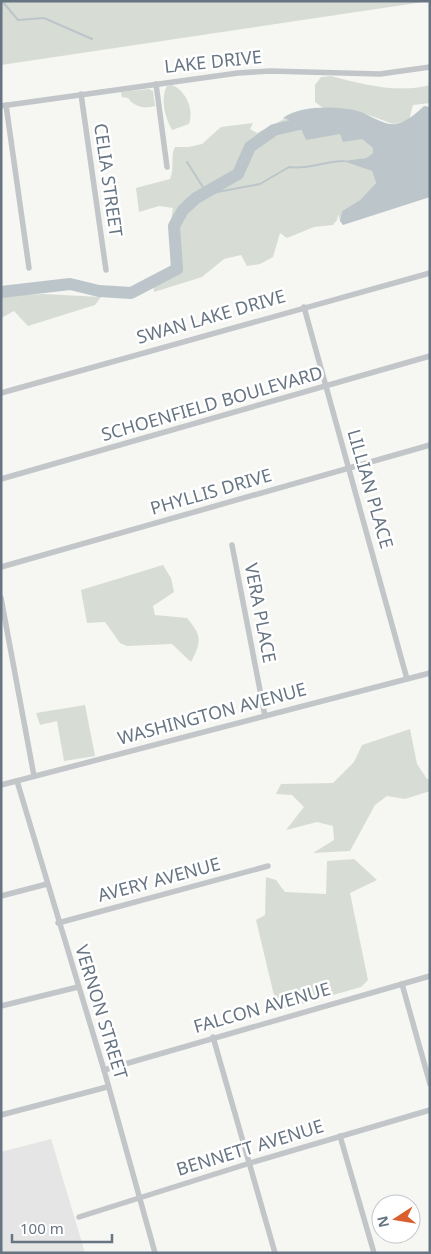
<svg xmlns="http://www.w3.org/2000/svg" width="431" height="1254" viewBox="0 0 431 1254" font-family="'Noto Sans',sans-serif">
  <rect width="100%" height="100%" fill="#f6f6f3"/>
  <path fill="#e4e5e4" d="M 51,1139 L 85,1253 L 1,1253 L 1,1152 Z"/>
  <g fill="#d7ddd4">
    <path d="M 1,1 L 430,1 L 1,65 Z"/>
    <path d="M 331,76 C 362,84 398,94 430,85 L 430,103 L 413,105 L 409,120 L 393,124 L 358,111 L 323,108 L 315,102 L 315,85 L 321,77 Z"/>
    <path d="M 172,85 C 186,91 194,109 189,124 L 172,130 C 165,117 160,99 167,86 Z"/>
    <path d="M 149,89 L 153,91 L 155,106 C 145,109 134,107 128,98 L 122,97 L 121,92 Z"/>
    <path d="M 284,119 L 362,138 L 374,148 L 373,153 L 366,158 L 345,161 L 372,171 L 376,183 L 360,200 L 342,211 L 340,221 L 338,214 L 337,220 L 333,225 L 314,227 L 287,238 L 280,233 L 273,257 L 260,264 L 247,266 L 241,255 L 224,259 L 202,277 L 154,292 L 153,282 L 171,273 L 174,266 L 169,233 L 173,208 L 159,206 L 139,212 L 136,188 L 170,179 C 175,167 170,156 175,147 L 189,147 L 202,144 L 221,127 L 253,123 L 250,129 L 257,133 Z"/>
    <path d="M 44,294 L 101,297 L 95,305 L 28,326 L 14,311 L 1,318 L 1,296 Z"/>
    <path d="M 163,565 L 171,578 L 174,592 L 153,606 L 155,615 L 187,618 C 202,636 202,641 191,662 L 172,644 L 127,646 L 120,643 L 105,622 L 87,623 L 81,590 Z"/>
    <path d="M 85,705 L 95,756 L 64,761 L 57,721 L 40,725 L 36,713 Z"/>
    <path d="M 410,729 L 417,764 L 427,779 L 430,779 L 430,791 L 405,799 L 387,796 L 375,805 L 350,851 L 313,853 L 334,840 L 333,826 L 317,822 L 286,830 L 304,807 L 292,795 L 276,794 L 281,784 L 333,783 L 354,762 L 362,745 Z"/>
    <path d="M 354,859 L 377,880 L 350,893 L 368,980 L 361,987 L 288,1008 L 277,1008 L 256,920 L 265,915 L 266,877 L 276,880 L 285,892 L 326,894 L 327,861 Z"/>
  </g>
  <path fill="#bcc5ca" d="M 424,106 L 430,107 L 430,197 L 343,225 L 340,221 L 342,211 L 360,200 L 376,183 L 372,171 L 343,161 L 366,158 L 373,153 L 373,148 L 362,139 L 343,142 L 340,134 L 306,140 L 299,124 L 283,118 C 301,105 337,106 358,111 C 369,114 384,126 395,124 C 407,122 415,114 424,106 Z"/>
  <g fill="none" stroke-linecap="round" stroke-linejoin="round">
    <g stroke="#bcc5ca" stroke-width="2">
      <path d="M 2,1 L 18,20 L 44,18 L 92,39"/>
      <path d="M 187,162 L 206,192 L 212,193 L 260,184 L 289,167 C 307,170 326,161 344,161"/>
    </g>
    <path stroke="#bcc5ca" stroke-width="12" d="M 1,292 L 70,284 L 99,291 L 131,293 L 177,269 L 174,226 L 183,210 L 196,198 L 238,174 L 250,147 L 274,130 L 299,124 L 316,123"/>
    <g stroke="#c2c6c9" stroke-width="5.5">
      <path d="M 156,84 L 167,167"/>
      <path d="M 81,94 L 106,270"/>
      <path d="M 6,105 L 29,268"/>
      <path d="M 1,106 L 238,73 L 270,71 L 380,74 L 430,67"/>
      <path d="M 304,307 L 407,679"/>
      <path d="M 1,393 L 430,273"/>
      <path d="M 1,479 L 430,356"/>
      <path d="M 232,545 L 265,716"/>
      <path d="M 1,567 L 430,445"/>
      <path d="M 1,598 L 34,776"/>
      <path d="M 17,781 L 104,1070 L 155,1253"/>
      <path d="M 1,785 L 430,673"/>
      <path d="M 1,896 L 47,884"/>
      <path d="M 58,923 L 268,866"/>
      <path d="M 402,984 L 430,1084"/>
      <path d="M 1,1006 L 78,987"/>
      <path d="M 213,1037 L 275,1253"/>
      <path d="M 104,1070 L 430,976"/>
      <path d="M 1,1115 L 107,1087"/>
      <path d="M 340,1136 L 374,1253"/>
      <path d="M 79,1217 L 250,1163 L 430,1110"/>
    </g>
  </g>
  <g text-anchor="middle" stroke-width="5" stroke-linejoin="round" paint-order="stroke">
    <g font-size="18" fill="#677583" stroke="#fff">
      <text transform="translate(213 62) rotate(-6)" y="6">LAKE DRIVE</text>
      <text transform="translate(108 180) rotate(82)" y="6">CELIA STREET</text>
      <text transform="translate(211 317) rotate(-16)" y="6">SWAN LAKE DRIVE</text>
      <text transform="translate(212 404) rotate(-16)" y="6">SCHOENFIELD BOULEVARD</text>
      <text transform="translate(370 489) rotate(74)" y="6">LILLIAN PLACE</text>
      <text transform="translate(211 492) rotate(-16)" y="6">PHYLLIS DRIVE</text>
      <text transform="translate(260 613) rotate(79)" y="6">VERA PLACE</text>
      <text transform="translate(212 714) rotate(-15)" y="6">WASHINGTON AVENUE</text>
      <text transform="translate(159 880) rotate(-15)" y="6">AVERY AVENUE</text>
      <text transform="translate(262 1008) rotate(-16)" y="6">FALCON AVENUE</text>
      <text transform="translate(101 1012) rotate(73)" y="6">VERNON STREET</text>
      <text transform="translate(250 1148) rotate(-17)" y="6">BENNETT AVENUE</text>
    </g>
  </g>
  <rect width="431" height="1254" fill="none" stroke="#677583" stroke-width="5"/>
  <g transform="translate(396 1219) rotate(258)"><circle r="24" fill="#ffffff" stroke="#c2c8cd"/>
  <path d="M0-4L9 19L0 12L-9 19Z" fill="#db5f2e"/>
  <text y="-8" font-size="14" font-weight="bold" text-anchor="middle" fill="#677583">N</text>
  </g>
  <path d="M12 1234v8h100v-8" fill="none" stroke="#677583" stroke-width="2.5"/>
  <text x="20" y="1234" font-size="15" fill="#677583" stroke="#ffffff" stroke-width="4" paint-order="stroke">100 m</text>
</svg>
